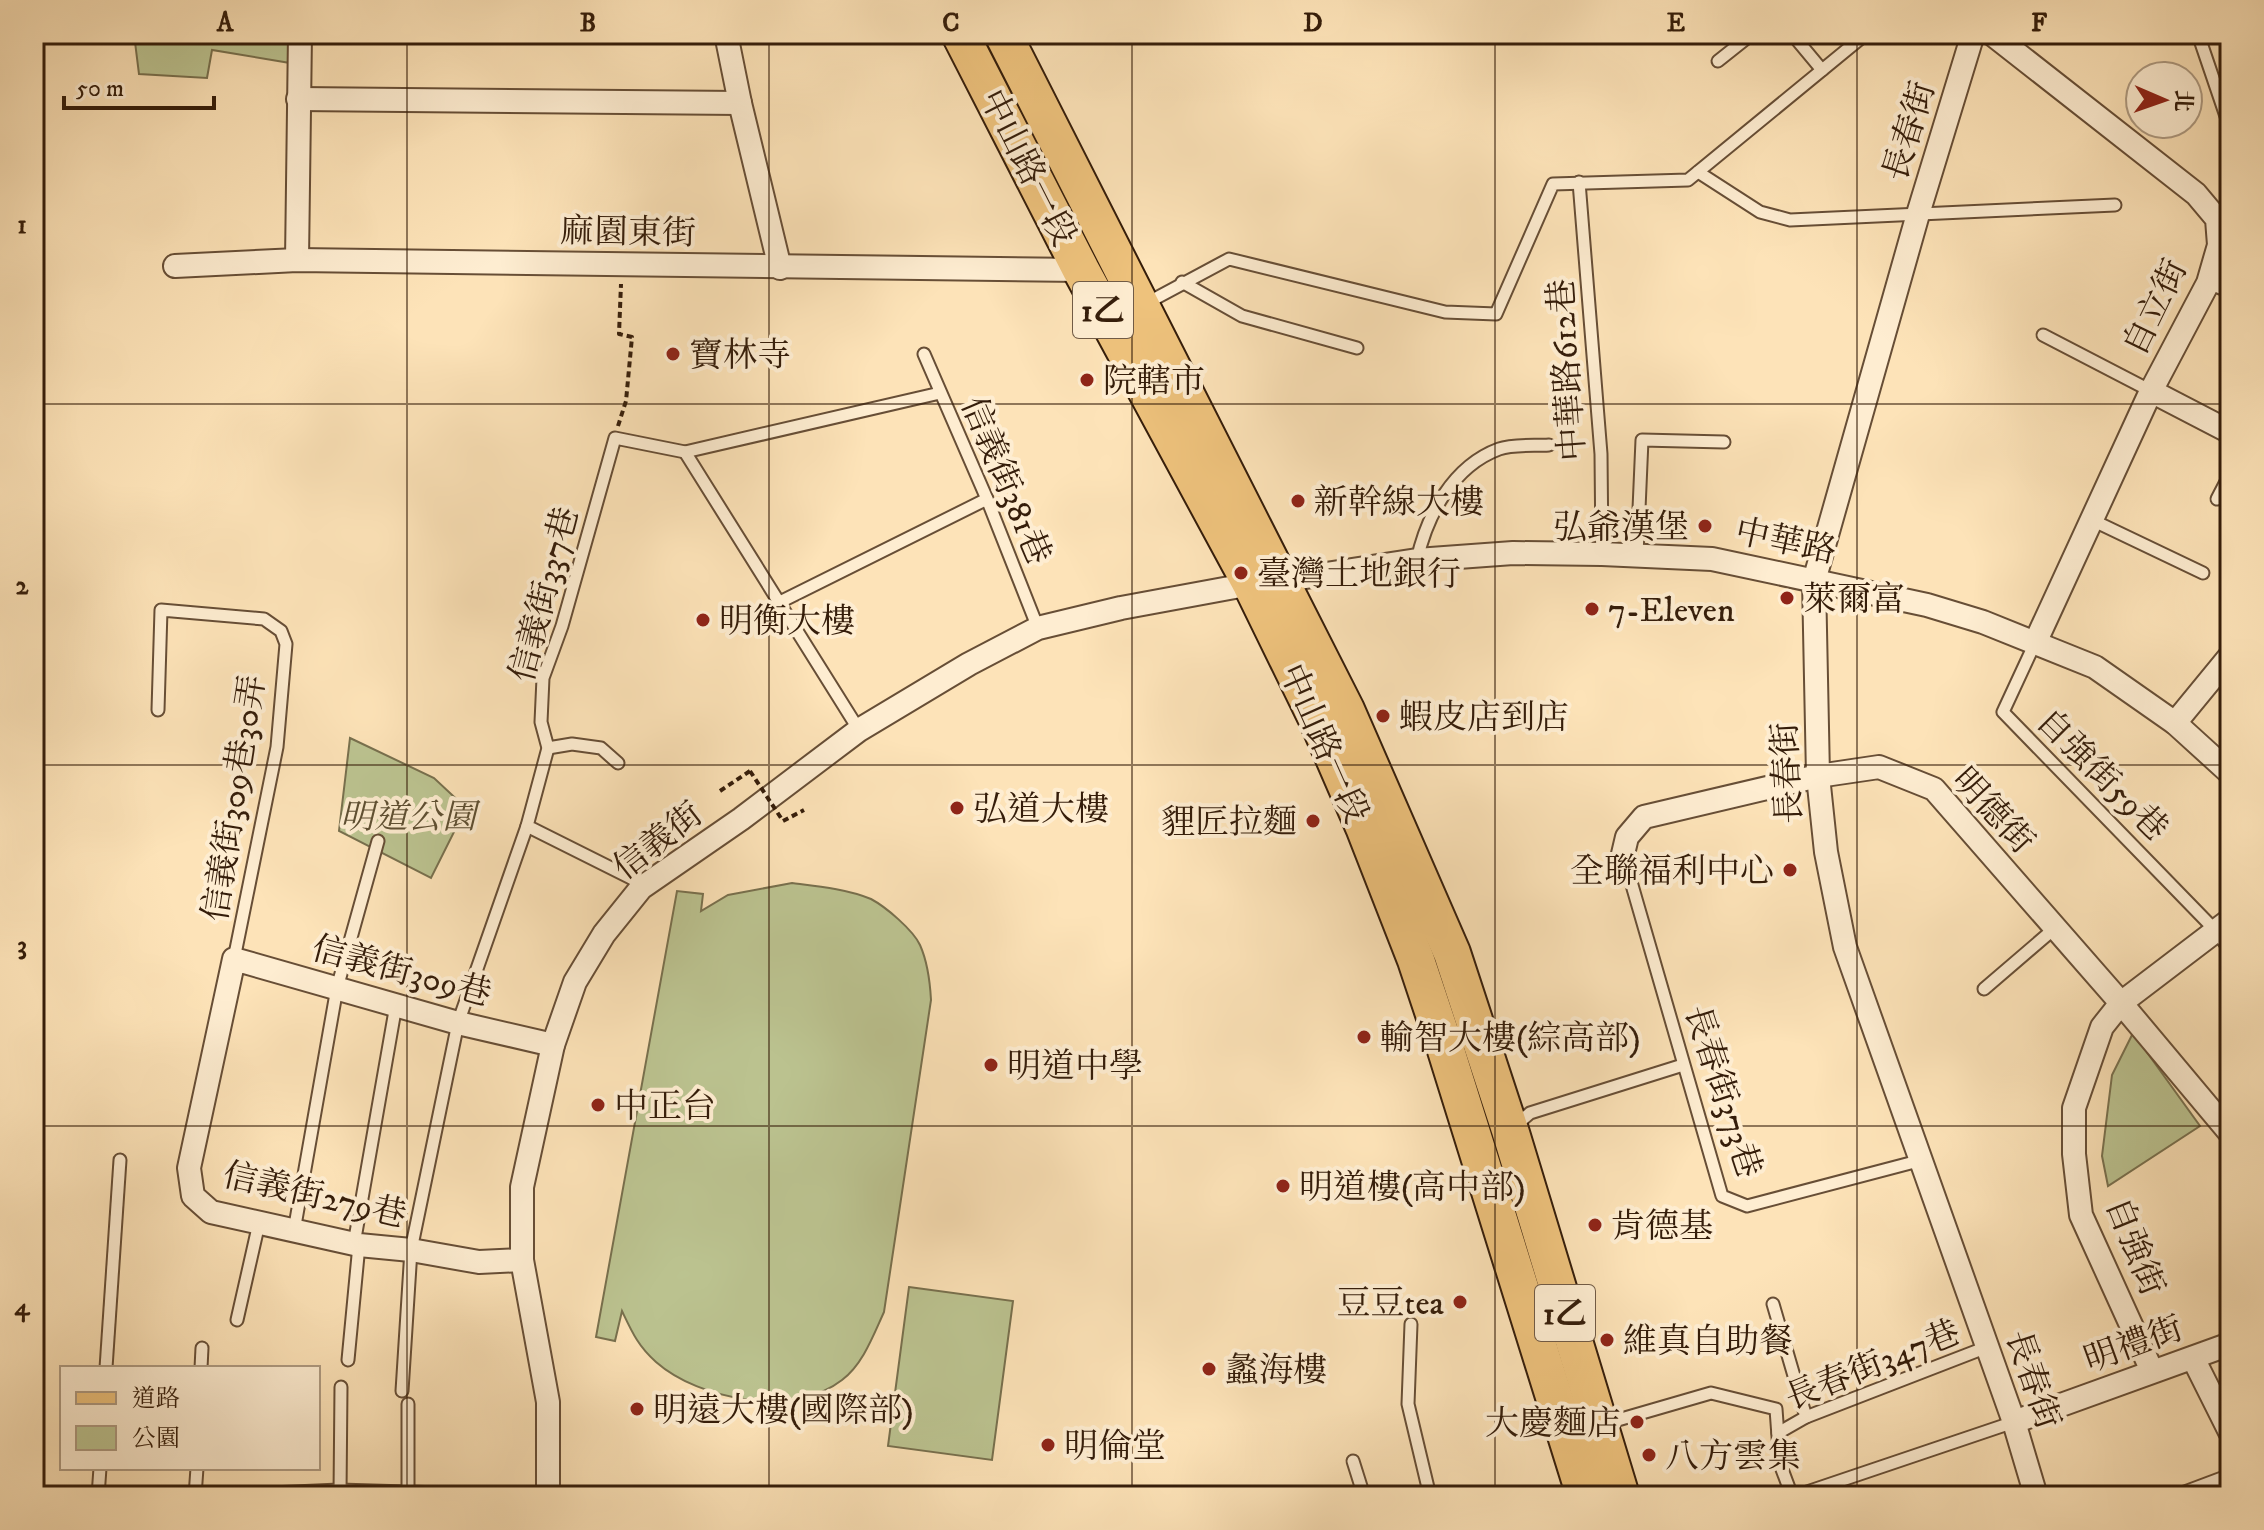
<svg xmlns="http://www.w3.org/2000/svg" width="2264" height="1530" viewBox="0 0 2264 1530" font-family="'IM FELL DW Pica','Noto Serif TC',serif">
  <rect width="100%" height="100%" fill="#fde3b8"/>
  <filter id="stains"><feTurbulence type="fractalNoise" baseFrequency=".0025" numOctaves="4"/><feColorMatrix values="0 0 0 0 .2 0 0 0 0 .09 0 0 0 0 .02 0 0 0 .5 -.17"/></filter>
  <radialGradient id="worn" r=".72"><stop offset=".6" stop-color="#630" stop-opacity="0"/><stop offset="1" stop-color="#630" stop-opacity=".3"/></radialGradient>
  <g fill="#bcc491" stroke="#78704e" stroke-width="2">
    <path d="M 134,34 L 289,34 L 290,63 L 212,50 L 207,78 L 139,74 Z"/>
    <path d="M 350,738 L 434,778 L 466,808 L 431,878 L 339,831 Z"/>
    <path d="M 792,883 C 816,886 848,889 871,899 C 886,907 913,930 920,945 C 928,963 930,981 931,1000 L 884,1312 C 873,1336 863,1364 842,1380 C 794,1418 699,1400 656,1362 C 638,1346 632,1332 622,1311 L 615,1341 L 596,1337 L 677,891 L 703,894 L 701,911 L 728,895 Z"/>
    <path d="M 2133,1033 L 2200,1126 L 2108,1186 L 2102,1156 L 2112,1075 Z"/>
    <path d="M 909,1287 L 1013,1301 L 992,1460 L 888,1446 Z"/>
  </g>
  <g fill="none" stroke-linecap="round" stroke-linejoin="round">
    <defs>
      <g id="service">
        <path d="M 1792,34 L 1822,70"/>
        <path d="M 2198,34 L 2230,128"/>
        <path d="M 1718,61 L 1752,34"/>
        <path d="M 1698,172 L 1760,212 L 1790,220 L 2115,205"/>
        <path d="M 1579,182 L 1601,454 L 1602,554"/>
        <path d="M 1182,282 L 1242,316 L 1357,348"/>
        <path d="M 2208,283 L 2230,292"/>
        <path d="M 1145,304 L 1229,259 L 1445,312 L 1496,314 L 1553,184 L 1688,180 L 1866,34"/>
        <path d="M 2043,335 L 2151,391"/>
        <path d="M 924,354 L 987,499 L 1038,628"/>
        <path d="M 685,452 L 859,730"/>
        <path d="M 2217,499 L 2230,474"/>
        <path d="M 2092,520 L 2203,573"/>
        <path d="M 1637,555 L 1642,440 L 1724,442"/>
        <path d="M 1417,560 C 1427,515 1453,466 1499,449 C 1513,444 1534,446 1549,445"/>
        <path d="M 780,602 L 987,499"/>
        <path d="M 2035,643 L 2003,712 L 2216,931 L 2230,950"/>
        <path d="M 158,710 L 161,610 L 264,619 L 281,631 L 286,644 L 277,747 L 234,959"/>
        <path d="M 548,748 L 572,744 L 601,748 L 618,763"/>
        <path d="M 1623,854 L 1722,1196 L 1747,1206 L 1922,1160"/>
        <path d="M 641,888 L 633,879 L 527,826 L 548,748 L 541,722 L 543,678 L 562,626 L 615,438 L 685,452 L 940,393"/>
        <path d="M 1984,989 L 2055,928"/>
        <path d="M 1516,1125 L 1530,1113 L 1683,1065"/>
        <path d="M 294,1231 L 337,988 L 378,841"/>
        <path d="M 354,1244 L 396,1005"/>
        <path d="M 1773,1304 L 1806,1417"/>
        <path d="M 237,1320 L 259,1223"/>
        <path d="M 1411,1324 L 1408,1404 L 1430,1496"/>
        <path d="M 348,1360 L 359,1245"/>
        <path d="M 106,1368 L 120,1160"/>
        <path d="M 201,1368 L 202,1348"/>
        <path d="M 402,1391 L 411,1250 L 458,1023 L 527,826"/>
        <path d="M 1604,1424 L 1711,1393 L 1776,1409 L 1780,1464 L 1792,1496"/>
        <path d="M 1778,1433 L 1806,1417 L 1987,1347"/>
        <path d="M 1353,1461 L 1364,1496"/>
        <path d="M 38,1494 L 76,1496"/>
        <path d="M 340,1494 L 341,1387"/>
        <path d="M 408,1495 L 408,1404"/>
        <path d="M 98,1496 L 100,1468"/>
        <path d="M 195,1496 L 197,1468"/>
        <path d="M 203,1496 L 339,1490 L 547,1496"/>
        <path d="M 1795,1496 L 2014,1422"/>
        <path d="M 2174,1496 L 2230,1475"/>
      </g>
      <g id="minor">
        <path d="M 726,34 L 740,103 L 780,268"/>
        <path d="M 1973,34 L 1918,214 L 1814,581 L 1818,776 L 1826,852 L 1845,947 L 2014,1422 L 2036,1496"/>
        <path d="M 1992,34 L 2196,194 L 2217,219 L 2219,245 L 2208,283 L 2151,391 L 2035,643"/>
        <path d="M 298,99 L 740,103"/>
        <path d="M 297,260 L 300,34"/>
        <path d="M 175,266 L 297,260 L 1081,270"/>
        <path d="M 2151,391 L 2230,432"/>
        <path d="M 2175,723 L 2230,656"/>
        <path d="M 1623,854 L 1627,837 L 1644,817 L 1818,776 L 1879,767 L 1934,789 L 2121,1003 L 2230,1133"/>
        <path d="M 522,1260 L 479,1262 L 411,1250 L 359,1245 L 211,1212 L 193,1196 L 189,1168 L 234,959 L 458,1023 L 553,1045"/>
        <path d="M 2193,1358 L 2230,1432"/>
        <path d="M 2152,1371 L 2081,1215 L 2074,1154 L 2074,1108 L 2102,1027 L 2121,1003 L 2230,920"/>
        <path d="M 2014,1422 L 2230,1344"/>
        <path d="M 548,1496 L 548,1402 L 522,1260 L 522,1187 L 553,1045 L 575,982 L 604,934 L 641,888 L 741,819 L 859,730 L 969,664 L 1038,628 L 1121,608 L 1251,584 L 1280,581 L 1417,560 L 1513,553 L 1602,554 L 1712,559 L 1927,605 L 1983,622 L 2095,667 L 2175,723 L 2230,773"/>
      </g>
      <g id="primary">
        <path d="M 960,34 L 1081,270 L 1251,584 L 1318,721 L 1364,827 L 1416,960 L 1445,1047 L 1585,1496"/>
        <path d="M 1003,34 L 1346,710 L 1452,953 L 1510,1130 L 1621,1496"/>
      </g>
    </defs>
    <use href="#service" stroke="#674e36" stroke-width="15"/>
    <use href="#minor" stroke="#674e36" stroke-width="26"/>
    <use href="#primary" stroke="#351d0a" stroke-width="40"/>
    <g stroke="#351d0a" stroke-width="4" stroke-dasharray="6 4" stroke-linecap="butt">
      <path d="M 618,426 L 626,401 L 632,337 L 619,334 L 621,284"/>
      <path d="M 720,791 L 750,771"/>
      <path d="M 783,821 L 804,810"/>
    </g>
    <use href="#service" stroke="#feedd1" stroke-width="11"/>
    <use href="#minor" stroke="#feedd1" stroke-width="22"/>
    <use href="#primary" stroke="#eec27c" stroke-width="36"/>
    <path stroke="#351d0a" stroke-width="4" stroke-dasharray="6 4" stroke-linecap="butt" d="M 750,771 L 783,821"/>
  </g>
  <path fill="none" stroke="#351d0a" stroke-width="2" stroke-opacity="0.55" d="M 407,34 L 407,1496M 769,34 L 769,1496M 1132,34 L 1132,1496M 1495,34 L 1495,1496M 1857,34 L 1857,1496M 34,404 L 2230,404M 34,765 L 2230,765M 34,1126 L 2230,1126"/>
  <g fill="#8f2418" stroke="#feedd1" stroke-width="3">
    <circle cx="673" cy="354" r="8"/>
    <circle cx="1087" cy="380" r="8"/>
    <circle cx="1298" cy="501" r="8"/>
    <circle cx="1705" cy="526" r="8"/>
    <circle cx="1241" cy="573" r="8"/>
    <circle cx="1787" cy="598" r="8"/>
    <circle cx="1592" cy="609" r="8"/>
    <circle cx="703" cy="620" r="8"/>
    <circle cx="1383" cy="716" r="8"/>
    <circle cx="957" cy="808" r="8"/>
    <circle cx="1313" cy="821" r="8"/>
    <circle cx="1790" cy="870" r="8"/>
    <circle cx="1364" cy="1037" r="8"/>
    <circle cx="991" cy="1065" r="8"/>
    <circle cx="598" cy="1105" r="8"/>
    <circle cx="1283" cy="1186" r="8"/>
    <circle cx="1595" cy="1225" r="8"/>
    <circle cx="1460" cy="1302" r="8"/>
    <circle cx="1607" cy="1340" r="8"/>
    <circle cx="1209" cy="1369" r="8"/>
    <circle cx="637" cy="1409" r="8"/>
    <circle cx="1637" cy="1422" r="8"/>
    <circle cx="1048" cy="1445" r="8"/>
    <circle cx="1649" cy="1455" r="8"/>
  </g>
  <g text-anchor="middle" stroke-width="8" stroke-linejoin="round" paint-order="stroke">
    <g fill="#feedd1" stroke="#715b46" stroke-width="2">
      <rect x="1073" y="282" width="60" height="56" rx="6"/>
      <rect x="1535" y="1285" width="60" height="56" rx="6"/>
    </g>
    <g font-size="32" font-weight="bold" fill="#351d0a">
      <text x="1103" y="321">1乙</text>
      <text x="1565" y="1324">1乙</text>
    </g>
    <g font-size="34" fill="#351d0a" stroke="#feedd1">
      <text transform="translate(1908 131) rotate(-73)" y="12">長春街</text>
      <text transform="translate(1029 167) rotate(63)" y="12">中山路一段</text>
      <text transform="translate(628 231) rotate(1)" y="12">麻園東街</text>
      <text transform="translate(2154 307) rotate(-64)" y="12">自立街</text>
      <text transform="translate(1566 370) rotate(-94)" y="12">中華路612巷</text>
      <text transform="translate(1007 480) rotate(67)" y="12">信義街381巷</text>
      <text transform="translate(1786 540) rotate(12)" y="12">中華路</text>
      <text transform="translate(543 594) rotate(-75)" y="12">信義街337巷</text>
      <text transform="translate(1325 743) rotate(66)" y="12">中山路一段</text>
      <text transform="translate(1786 773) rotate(-93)" y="12">長春街</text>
      <text transform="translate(2103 774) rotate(45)" y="12">自強街59巷</text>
      <text transform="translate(233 798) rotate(-81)" y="12">信義街309巷30弄</text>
      <text transform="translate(1994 810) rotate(47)" y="12">明德街</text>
      <text transform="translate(657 840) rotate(-38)" y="12">信義街</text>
      <text transform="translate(402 970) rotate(15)" y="12">信義街309巷</text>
      <text transform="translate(1724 1091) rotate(72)" y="12">長春街373巷</text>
      <text transform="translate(315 1194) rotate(13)" y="12">信義街279巷</text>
      <text transform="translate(2136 1246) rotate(68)" y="12">自強街</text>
      <text transform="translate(2133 1343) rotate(-20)" y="12">明禮街</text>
      <text transform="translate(1872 1364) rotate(-22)" y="12">長春街347巷</text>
      <text transform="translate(2034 1379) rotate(71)" y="12">長春街</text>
    </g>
    <g font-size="34" fill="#351d0a" stroke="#feedd1" text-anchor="start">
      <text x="689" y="366">寶林寺</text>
      <text x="1103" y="392">院轄市</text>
      <text x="1314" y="513">新幹線大樓</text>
      <text x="1689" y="538" text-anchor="end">弘爺漢堡</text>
      <text x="1257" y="585">臺灣土地銀行</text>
      <text x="1803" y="610">萊爾富</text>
      <text x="1608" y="621">7-Eleven</text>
      <text x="719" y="632">明衡大樓</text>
      <text x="1399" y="728">蝦皮店到店</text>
      <text x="973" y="820">弘道大樓</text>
      <text x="1297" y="833" text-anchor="end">貍匠拉麵</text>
      <text x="1774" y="882" text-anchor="end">全聯福利中心</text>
      <text x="1380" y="1049">輸智大樓(綜高部)</text>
      <text x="1007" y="1077">明道中學</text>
      <text x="614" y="1117">中正台</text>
      <text x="1299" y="1198">明道樓(高中部)</text>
      <text x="1611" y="1237">肯德基</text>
      <text x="1444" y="1314" text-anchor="end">豆豆tea</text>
      <text x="1623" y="1352">維真自助餐</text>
      <text x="1225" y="1381">蠡海樓</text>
      <text x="653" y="1421">明遠大樓(國際部)</text>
      <text x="1621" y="1434" text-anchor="end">大慶麵店</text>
      <text x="1064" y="1457">明倫堂</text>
      <text x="1665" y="1467">八方雲集</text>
    </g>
    <g font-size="34" font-style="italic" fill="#5e4f32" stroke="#feedd1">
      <text x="408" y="828">明道公園</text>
    </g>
  </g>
  <rect width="2264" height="1530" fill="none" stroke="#fde3b8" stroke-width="88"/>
  <rect x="60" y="1366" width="260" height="104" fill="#feedd1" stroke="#ae9a81" stroke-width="2"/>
  <rect x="76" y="1392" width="40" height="12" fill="#eec27c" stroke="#ae9a81" stroke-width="2"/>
  <text x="132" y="1406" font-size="24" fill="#351d0a">道路</text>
  <rect x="76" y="1426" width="40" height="24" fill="#bcc491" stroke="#ae9a81" stroke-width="2"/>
  <text x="132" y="1446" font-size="24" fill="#351d0a">公園</text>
  <g transform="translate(2164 100) rotate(92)"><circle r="38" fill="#feedd1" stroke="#ae9a81" stroke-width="2"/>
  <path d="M0-6L14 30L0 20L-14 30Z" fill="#8f2418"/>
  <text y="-12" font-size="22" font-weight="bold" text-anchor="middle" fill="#351d0a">北</text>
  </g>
  <path d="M64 96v12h150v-12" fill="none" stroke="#351d0a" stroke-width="4"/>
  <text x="76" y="96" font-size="24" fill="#351d0a" stroke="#feedd1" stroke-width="6" paint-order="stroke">50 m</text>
  <rect x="44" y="44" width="2176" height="1442" fill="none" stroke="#351d0a" stroke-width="3"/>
  <g font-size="26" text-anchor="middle" font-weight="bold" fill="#351d0a">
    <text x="225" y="31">A</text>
    <text x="588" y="31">B</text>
    <text x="951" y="31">C</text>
    <text x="1313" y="31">D</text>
    <text x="1676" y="31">E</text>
    <text x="2039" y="31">F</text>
    <text x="22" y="233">1</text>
    <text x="22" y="594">2</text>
    <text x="22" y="954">3</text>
    <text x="22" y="1315">4</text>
  </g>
  <rect width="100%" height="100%" filter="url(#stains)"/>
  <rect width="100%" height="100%" fill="url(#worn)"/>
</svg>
